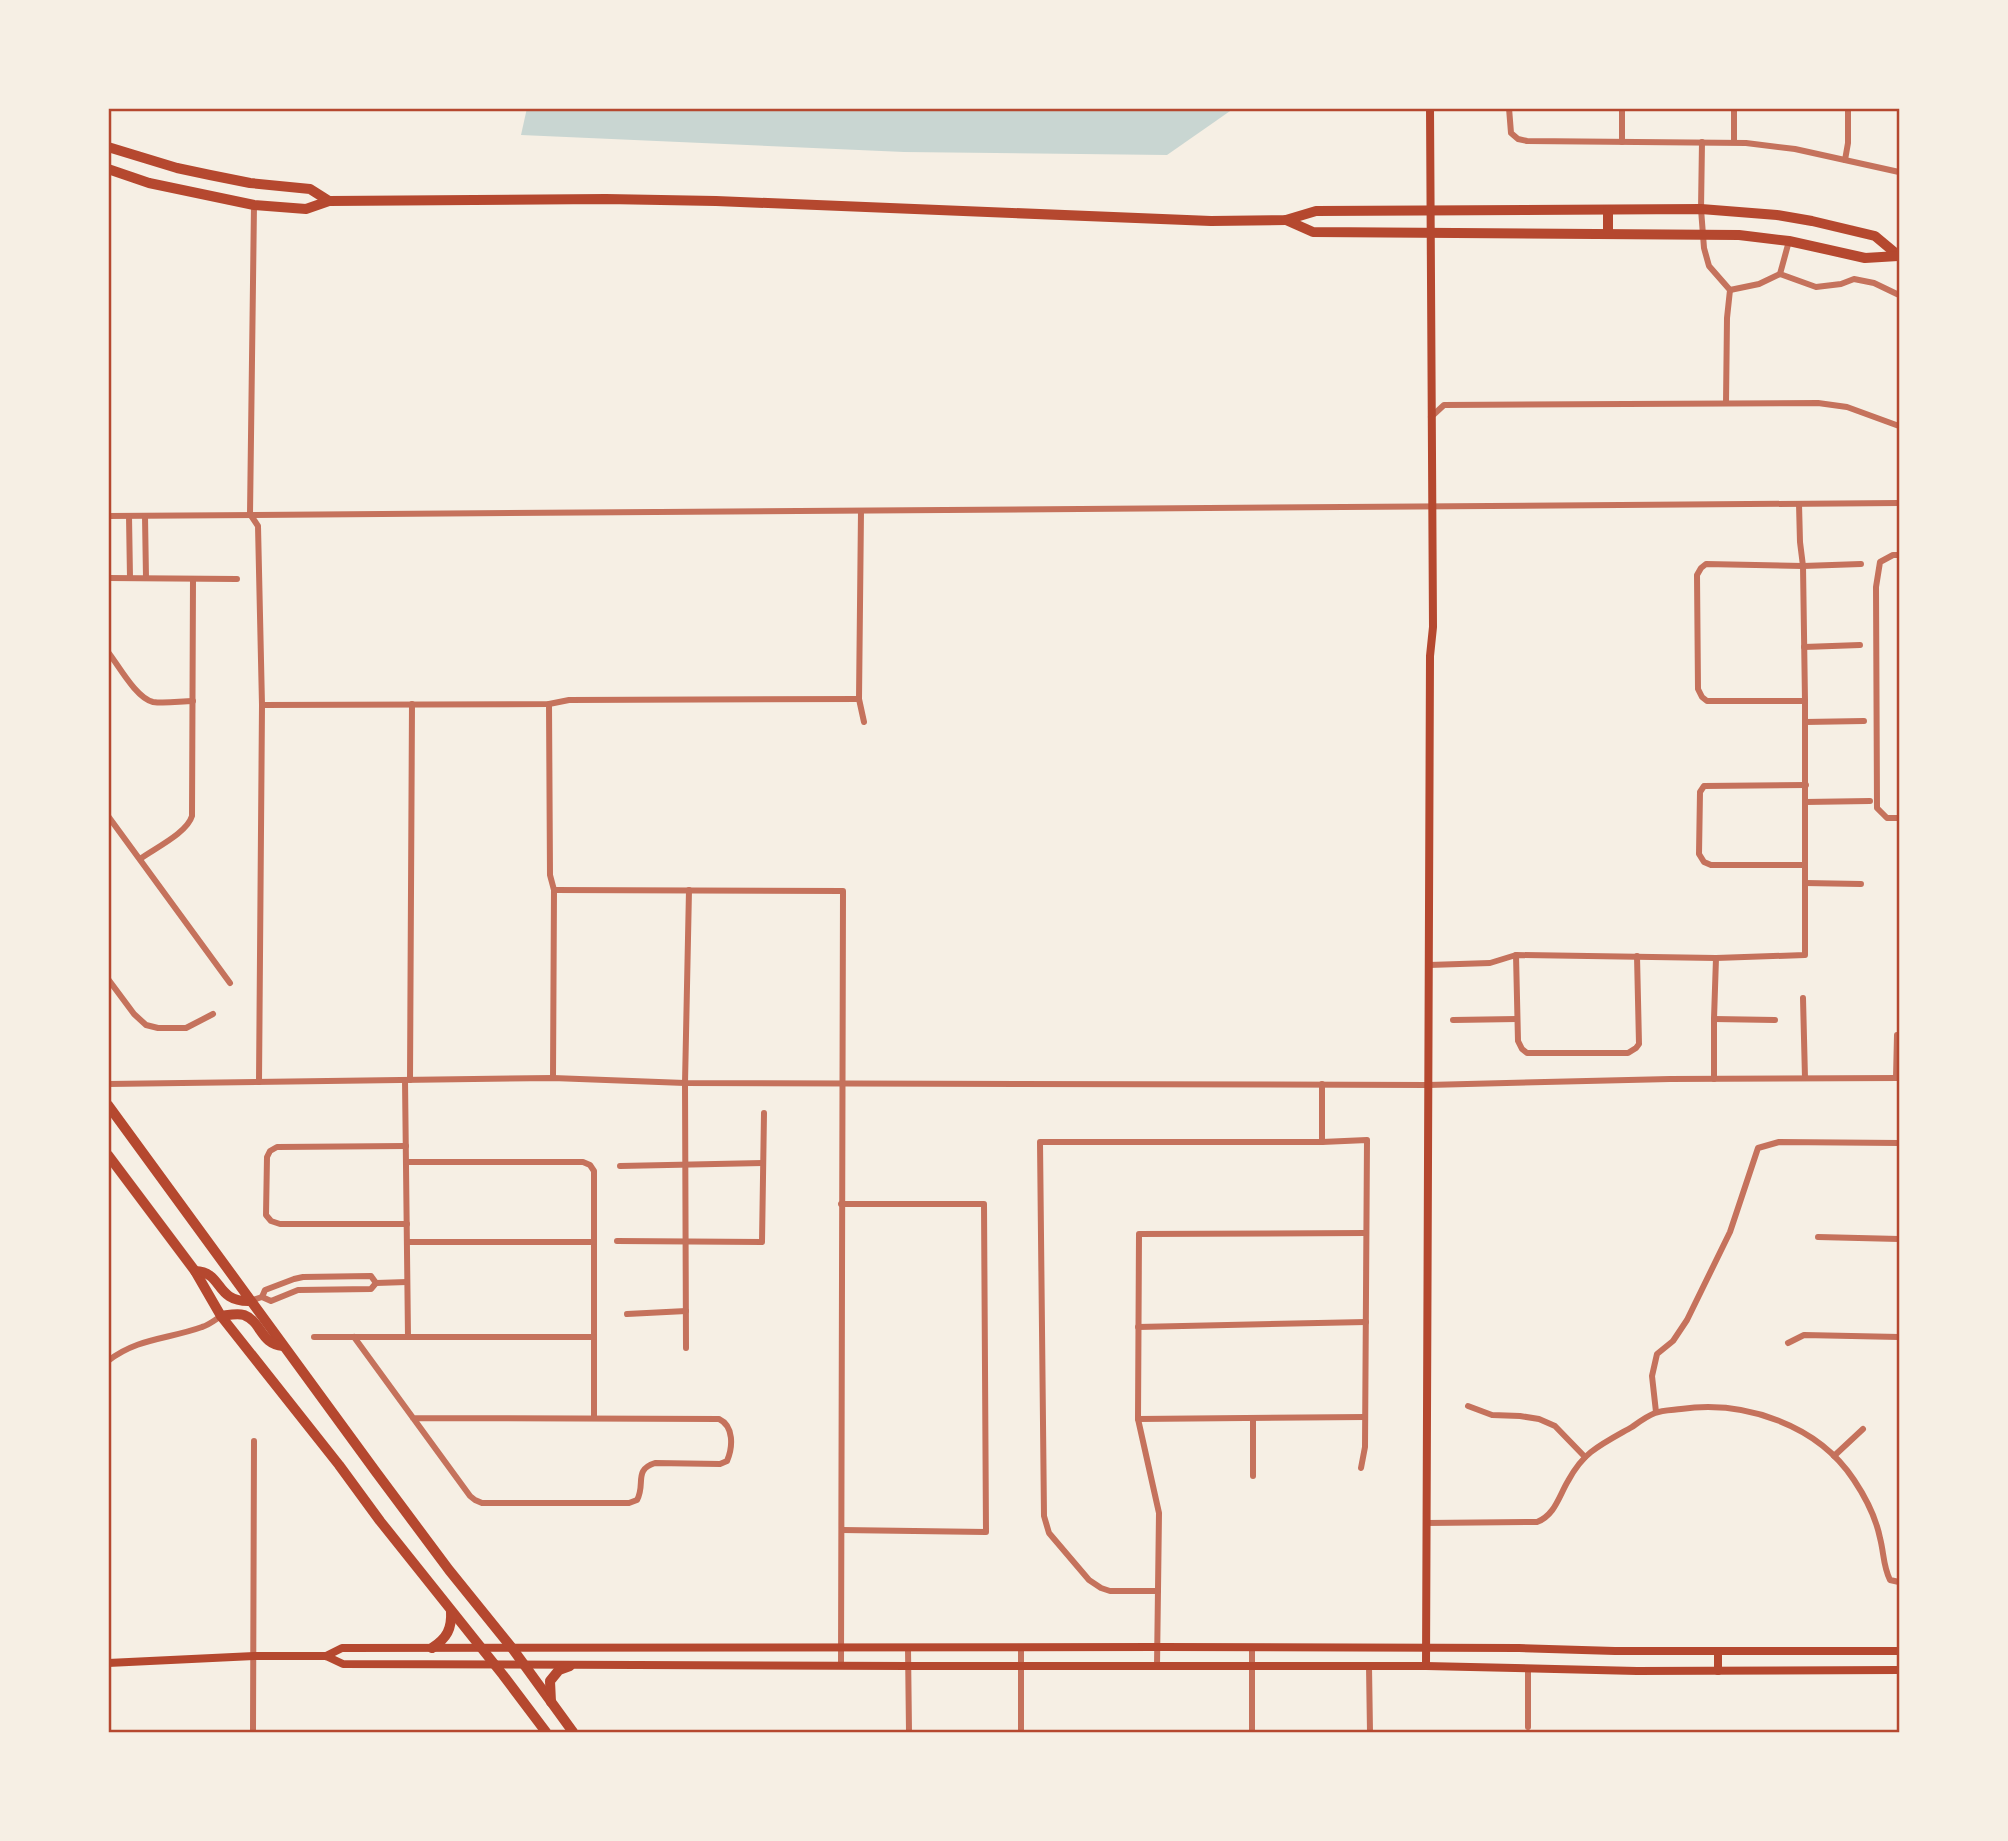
<svg xmlns="http://www.w3.org/2000/svg" width="2008" height="1841" viewBox="0 0 2008 1841" font-family="'PT Sans Narrow',sans-serif">
  <rect width="100%" height="100%" fill="#f6efe4"/>
  <path fill="#c9d6d2" d="M 527,108 L 1233,108 L 1233,109 L 1167,155 L 904,152 L 521,135 Z"/>
  <g fill="none" stroke-linecap="round" stroke-linejoin="round">
    <g stroke="#c5725c" stroke-width="6">
      <path d="M 1509,108 L 1511,133 L 1518,139 L 1527,141 L 1746,143 L 1795,149 L 1899,172"/>
      <path d="M 1622,142 L 1622,108"/>
      <path d="M 1702,142 L 1701,209 L 1704,248 L 1709,266 L 1730,290 L 1727,318 L 1726,403"/>
      <path d="M 1734,142 L 1734,108"/>
      <path d="M 1845,160 L 1848,143 L 1848,108"/>
      <path d="M 254,205 L 250,514 L 258,526 L 262,705 L 259,1082"/>
      <path d="M 1789,241 L 1780,274 L 1816,287 L 1841,284 L 1854,279 L 1874,283 L 1899,295"/>
      <path d="M 1730,290 L 1759,284 L 1780,274"/>
      <path d="M 1431,417 L 1444,405 L 1818,403 L 1847,407 L 1899,426"/>
      <path d="M 861,511 L 859,699 L 864,722"/>
      <path d="M 108,516 L 1899,503"/>
      <path d="M 129,516 L 130,578"/>
      <path d="M 145,516 L 146,578"/>
      <path d="M 1899,555 L 1893,555 L 1880,562 L 1876,587 L 1877,808 L 1887,818 L 1899,818"/>
      <path d="M 108,578 L 237,579"/>
      <path d="M 1804,647 L 1860,645"/>
      <path d="M 108,652 C 119,666 136,698 153,702 C 166,704 181,701 193,701"/>
      <path d="M 1805,701 L 1707,701 L 1702,697 L 1698,689 L 1697,575 L 1701,568 L 1706,564 L 1803,566 L 1861,564"/>
      <path d="M 549,704 L 550,875 L 554,890 L 553,1078"/>
      <path d="M 262,705 L 549,704 L 569,700 L 859,699"/>
      <path d="M 1805,722 L 1864,721"/>
      <path d="M 1805,802 L 1870,801"/>
      <path d="M 108,816 L 230,983"/>
      <path d="M 140,859 C 155,848 187,833 192,816 L 193,579"/>
      <path d="M 1805,865 L 1711,865 L 1704,862 L 1699,854 L 1700,792 L 1704,786 L 1806,785"/>
      <path d="M 1805,883 L 1861,884"/>
      <path d="M 554,890 L 843,891 L 841,1666"/>
      <path d="M 1516,955 L 1518,1041 L 1522,1049 L 1527,1053 L 1628,1053 L 1636,1048 L 1639,1044 L 1637,956"/>
      <path d="M 1429,965 L 1490,963 L 1516,955 L 1716,958 L 1805,955 L 1805,701 L 1803,566 L 1800,542 L 1799,504"/>
      <path d="M 108,979 L 134,1014 L 146,1025 L 158,1028 L 186,1028 L 213,1014"/>
      <path d="M 1803,998 L 1805,1078"/>
      <path d="M 1714,1019 L 1775,1020"/>
      <path d="M 1453,1020 L 1517,1019"/>
      <path d="M 1896,1078 L 1897,1035"/>
      <path d="M 1714,1079 L 1714,1019 L 1716,958"/>
      <path d="M 405,1080 L 408,1337"/>
      <path d="M 410,1080 L 412,704"/>
      <path d="M 108,1084 L 553,1078 L 685,1083 L 1428,1085 L 1670,1079 L 1899,1078"/>
      <path d="M 1322,1142 L 1322,1084"/>
      <path d="M 406,1146 L 277,1147 L 270,1151 L 267,1157 L 266,1215 L 271,1221 L 280,1224 L 407,1224"/>
      <path d="M 406,1162 L 583,1162 L 590,1165 L 594,1171 L 594,1418"/>
      <path d="M 620,1166 L 763,1163"/>
      <path d="M 841,1204 L 984,1204 L 986,1532 L 842,1530"/>
      <path d="M 1818,1237 L 1899,1239"/>
      <path d="M 617,1241 L 762,1242 L 764,1113"/>
      <path d="M 407,1242 L 594,1242"/>
      <path d="M 262,1297 L 265,1290 L 294,1279 L 303,1277 L 371,1276 L 376,1283"/>
      <path d="M 250,1301 L 262,1297 L 271,1301 L 298,1290 L 371,1289 L 376,1283 L 407,1282"/>
      <path d="M 627,1314 L 686,1311"/>
      <path d="M 1138,1327 L 1366,1322"/>
      <path d="M 314,1337 L 594,1337"/>
      <path d="M 354,1337 L 470,1496 L 475,1500 L 482,1503 L 629,1503 L 637,1500 C 646,1484 633,1470 655,1463 L 720,1464 L 727,1461 C 733,1447 734,1426 719,1419 L 413,1418"/>
      <path d="M 1788,1343 L 1804,1335 L 1899,1337"/>
      <path d="M 686,1348 L 685,1083 L 689,890"/>
      <path d="M 108,1361 C 137,1338 169,1339 202,1327 C 209,1325 215,1320 221,1316"/>
      <path d="M 1468,1406 L 1492,1415 L 1520,1416 L 1539,1419 L 1555,1426 L 1585,1457"/>
      <path d="M 1656,1412 L 1652,1376 L 1657,1354 L 1673,1341 L 1687,1320 L 1730,1232 L 1758,1148 L 1779,1142 L 1899,1143"/>
      <path d="M 1253,1418 L 1253,1476"/>
      <path d="M 1138,1419 L 1365,1417"/>
      <path d="M 1834,1456 L 1863,1429"/>
      <path d="M 1426,1523 L 1537,1522 C 1555,1515 1559,1496 1568,1481 C 1574,1470 1582,1459 1591,1452 C 1604,1442 1618,1435 1632,1427 C 1639,1422 1647,1416 1655,1413 C 1662,1410 1673,1410 1681,1409 C 1745,1400 1818,1425 1854,1480 C 1866,1498 1876,1518 1880,1538 C 1884,1553 1883,1566 1890,1580 L 1899,1582"/>
      <path d="M 1158,1591 L 1110,1591 L 1101,1588 L 1089,1580 L 1049,1533 L 1044,1516 L 1040,1142 L 1322,1142 L 1367,1140 L 1365,1447 L 1361,1468"/>
      <path d="M 908,1648 L 909,1732"/>
      <path d="M 1021,1648 L 1021,1732"/>
      <path d="M 1252,1648 L 1252,1732"/>
      <path d="M 1157,1666 L 1159,1513 L 1138,1419 L 1139,1234 L 1366,1233"/>
      <path d="M 1369,1666 L 1370,1732"/>
      <path d="M 1528,1669 L 1528,1727"/>
      <path d="M 253,1732 L 254,1441"/>
    </g>
    <g stroke="#b5482f" stroke-width="8">
      <path d="M 1718,1651 L 1718,1671"/>
      <path d="M 326,1656 L 342,1648 L 1158,1647 L 1519,1648 L 1615,1651 L 1899,1651"/>
      <path d="M 108,1663 L 254,1656 L 326,1656 L 343,1664 L 908,1666 L 1426,1666 L 1637,1671 L 1899,1670"/>
      <path d="M 1426,1666 L 1430,656 L 1433,627 L 1430,108"/>
    </g>
    <g stroke="#b5482f" stroke-width="10">
      <path d="M 108,147 L 177,168 L 210,175 L 250,183 L 310,189 L 329,201"/>
      <path d="M 108,169 L 149,183 L 254,205 L 306,209 L 329,201 L 606,199 L 716,201 L 1211,221 L 1286,220 L 1316,211 L 1701,209 L 1777,215 L 1812,221 L 1875,236 L 1899,256"/>
      <path d="M 1608,210 L 1608,233"/>
      <path d="M 1286,220 L 1313,232 L 1739,235 L 1789,241 L 1865,258 L 1898,256"/>
      <path d="M 108,1105 L 376,1472 L 449,1570 L 512,1648 L 573,1732"/>
      <path d="M 108,1155 L 195,1271 L 221,1316 L 339,1465 L 380,1521 L 503,1675 L 546,1732"/>
      <path d="M 195,1271 C 224,1272 214,1302 250,1301"/>
      <path d="M 221,1316 C 229,1315 237,1313 244,1315 C 262,1322 260,1344 283,1346"/>
      <path d="M 432,1648 C 447,1638 452,1629 451,1611"/>
      <path d="M 551,1702 L 550,1681 L 559,1670 L 570,1666"/>
    </g>
  </g>
  <rect width="2008" height="1841" fill="none" stroke="#f6efe4" stroke-width="220"/>
  <rect x="110" y="110" width="1788" height="1621" fill="none" stroke="#b5482f" stroke-width="2.5"/>
</svg>
